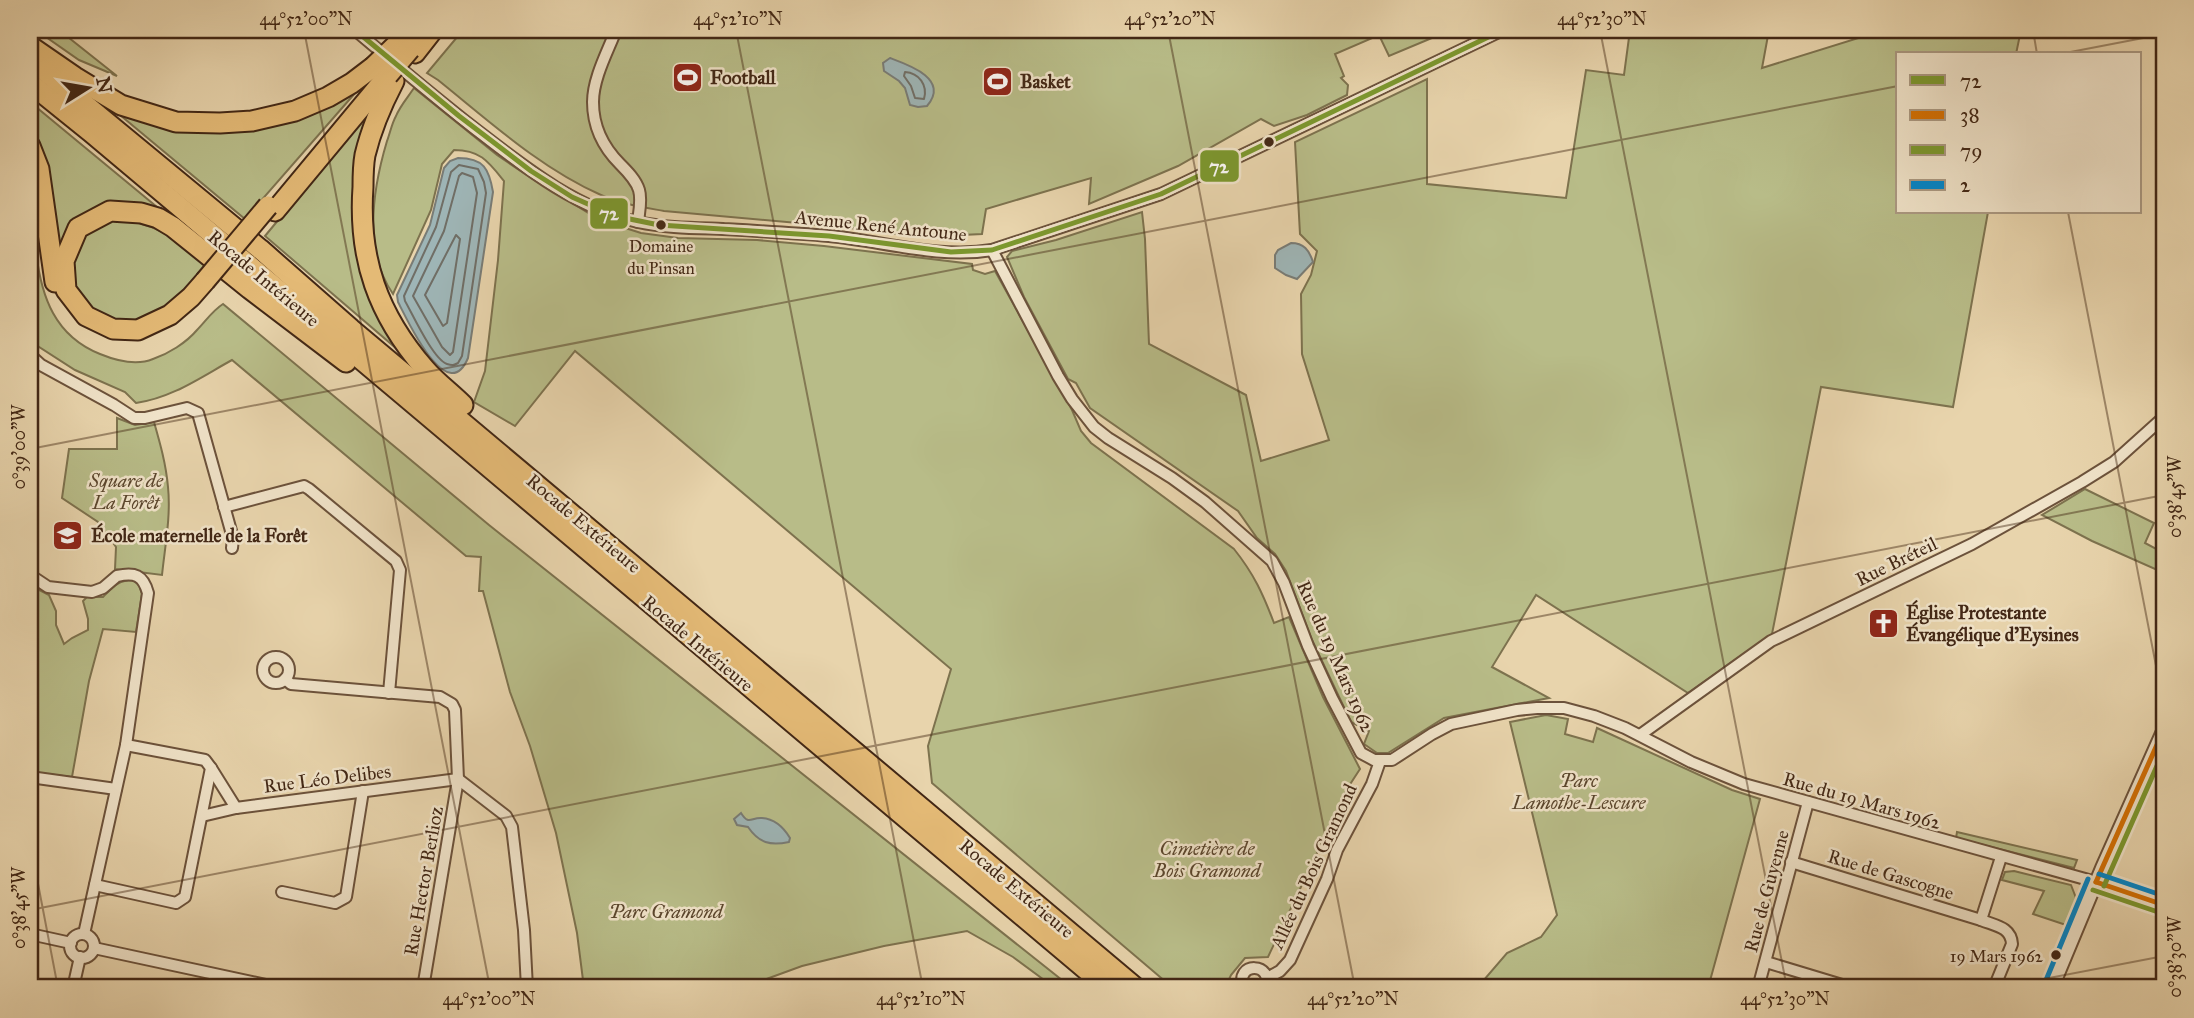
<svg xmlns="http://www.w3.org/2000/svg" width="2194" height="1018" viewBox="0 0 2194 1018" font-family="'IM FELL Great Primer',serif">
  <rect width="100%" height="100%" fill="#e8d4ac"/>
  <filter id="stains"><feTurbulence type="fractalNoise" baseFrequency=".00286" numOctaves="4"/><feColorMatrix values="0 0 0 0 .2 0 0 0 0 .09 0 0 0 0 .02 0 0 0 .5 -.17"/></filter>
  <radialGradient id="worn" r=".72"><stop offset=".6" stop-color="#630" stop-opacity="0"/><stop offset="1" stop-color="#630" stop-opacity=".3"/></radialGradient>
  <g fill="#b8bc88" stroke="#7d724e" stroke-width="2">
    <path d="M 36,30 L 59,30 L 117,76 L 79,60 Z"/>
    <path d="M 463,30 L 1451,30 L 1389,56 L 1379,35 L 1335,54 L 1344,76 L 1341,78 L 1348,85 L 1347,95 L 1307,115 L 1274,126 L 1261,119 L 1178,166 L 1089,204 L 1091,178 L 986,209 L 982,234 L 920,237 L 842,227 L 664,211 C 642,207 621,204 601,195 C 540,168 489,121 438,80 L 427,73 Z"/>
    <path d="M 1630,30 L 1769,30 L 1762,68 L 1884,30 L 1925,30 L 1937,32 L 1938,30 L 2021,30 L 2016,54 L 1898,54 L 1898,212 L 1988,212 L 1953,407 L 1821,387 L 1772,634 L 1688,693 L 1536,595 L 1492,667 L 1549,698 L 1444,718 L 1388,753 L 1377,753 L 1364,744 L 1369,731 L 1351,722 L 1312,640 L 1286,571 L 1275,554 L 1257,538 L 1238,511 L 1090,408 L 1076,383 L 1068,379 L 1024,297 L 1007,257 L 1012,251 L 1056,240 L 1142,212 L 1145,239 L 1149,344 L 1246,395 L 1261,461 L 1329,440 L 1302,354 L 1301,294 L 1311,275 L 1317,251 L 1300,234 L 1295,142 L 1427,79 L 1427,184 L 1566,198 L 1586,70 L 1624,75 Z"/>
    <path d="M 363,84 L 245,219 L 114,110 L 199,131 Z"/>
    <path d="M 414,88 L 497,155 L 531,178 L 600,220 L 641,233 L 678,238 L 757,240 L 824,246 L 972,264 L 973,270 L 985,274 L 995,271 L 1072,410 L 1081,431 L 1091,443 L 1234,549 C 1254,574 1263,594 1274,623 L 1289,617 L 1323,697 L 1360,769 L 1347,789 L 1268,957 L 1245,958 L 1231,975 L 1225,988 L 1173,988 L 932,783 L 928,746 L 951,669 L 575,351 L 515,426 L 474,402 L 485,371 L 498,260 L 504,181 C 488,161 480,150 454,150 L 442,164 L 431,210 L 393,294 C 363,251 373,188 387,141 C 390,133 392,123 396,116 C 400,106 408,97 414,88 Z"/>
    <path d="M 30,102 L 180,226 L 110,206 L 58,254 L 42,163 L 30,131 Z"/>
    <path d="M 376,102 L 355,214 L 404,355 L 265,236 Z"/>
    <path d="M 30,193 C 35,212 34,232 36,251 C 41,297 55,336 100,354 C 117,361 136,366 153,359 C 168,354 186,343 197,330 C 206,321 212,311 223,304 L 489,525 L 1072,988 L 1055,988 L 1013,957 L 967,931 L 884,946 L 802,966 L 742,988 L 584,988 L 577,933 L 556,833 L 530,746 L 510,692 L 483,591 L 479,591 L 481,557 L 466,556 L 232,360 C 201,377 172,398 136,403 L 125,392 L 75,370 L 33,343 L 30,339 Z"/>
    <path d="M 111,220 C 154,220 174,238 206,265 C 185,289 168,311 136,321 C 131,323 125,322 120,322 C 82,319 59,273 80,241 C 87,231 100,225 111,220 Z"/>
    <path d="M 117,418 L 135,425 L 154,422 C 160,443 166,464 168,487 C 171,516 165,546 162,575 L 115,569 L 116,547 L 98,522 L 62,498 L 69,449 L 117,449 Z"/>
    <path d="M 2085,489 L 2154,523 L 2145,543 L 2164,553 L 2164,573 L 2092,541 L 2042,515 Z"/>
    <path d="M 133,580 L 139,585 L 142,594 L 136,632 L 103,629 L 89,681 L 72,777 L 30,772 L 30,581 L 39,590 L 49,595 L 56,611 L 56,625 L 64,644 L 72,638 L 88,630 L 88,619 L 83,601 L 87,597 L 103,597 C 113,587 118,580 133,580 Z"/>
    <path d="M 1546,715 L 1568,719 L 1565,734 L 1593,742 L 1597,728 L 1732,790 L 1760,799 L 1708,988 L 1477,988 L 1507,953 L 1541,937 L 1557,915 L 1510,722 Z"/>
    <path d="M 1957,832 L 2077,860 L 2074,868 L 1956,838 Z"/>
    <path d="M 2014,871 L 2071,885 L 2076,898 L 2066,925 L 2033,914 L 2044,891 L 2002,880 L 2005,872 Z"/>
  </g>
  <g fill="#9eb5b6" stroke="#797c76" stroke-width="2">
    <path d="M 890,58 C 909,65 950,79 927,106 L 918,107 L 910,105 L 905,88 L 899,81 L 884,71 L 883,63 Z"/>
    <path d="M 458,158 C 484,158 489,169 493,192 L 468,358 C 447,408 407,319 398,302 L 397,295 L 430,225 L 444,168 L 450,161 Z"/>
    <path d="M 1291,243 C 1304,243 1309,250 1313,262 L 1297,279 L 1286,275 L 1275,268 L 1275,255 L 1278,250 Z"/>
    <path d="M 741,813 C 749,826 751,817 762,818 C 775,819 784,828 790,838 L 789,842 C 770,846 759,843 748,827 L 737,825 L 734,819 Z"/>
  </g>
  <g fill="none" stroke-linecap="round" stroke-linejoin="round">
    <g stroke="#706e66" stroke-width="2">
      <path d="M 905,72 C 919,73 928,85 924,99 L 915,98 L 911,86 L 904,76 Z"/>
      <path d="M 459,165 L 478,169 L 484,182 L 486,193 L 462,356 L 458,363 C 454,365 453,366 447,364 C 433,359 413,315 405,301 L 404,296 L 436,227 L 451,172 Z"/>
      <path d="M 462,173 L 473,177 L 477,193 L 453,352 L 450,355 L 442,347 L 413,296 L 444,231 L 459,176 Z"/>
      <path d="M 456,235 L 460,239 L 447,323 L 443,326 L 425,295 Z"/>
    </g>
    <defs>
      <g id="minor">
        <path d="M 355,30 C 394,63 433,96 474,128 C 523,166 576,209 638,222 C 666,228 695,228 723,229 C 758,231 794,233 829,236 C 883,241 938,259 992,250 L 1161,194 L 1503,30"/>
        <path d="M 616,30 C 608,51 593,78 593,102 C 593,126 603,147 620,164 C 627,171 636,180 639,190 C 642,200 639,212 638,222"/>
        <path d="M 992,250 L 1058,376 L 1072,399 L 1094,427 L 1108,438 L 1172,478 L 1205,502 L 1272,561 L 1284,583 L 1308,646 L 1332,698 L 1361,753 L 1374,760 L 1392,760 L 1432,734 L 1451,724 L 1517,710 L 1537,708 L 1564,708 L 1594,716 L 1625,728 L 1691,762 L 1744,784 L 2096,882"/>
        <path d="M 30,355 L 41,365 L 114,405 L 134,418 L 145,418 L 187,408 L 198,413 L 233,538 L 232,548"/>
        <path d="M 224,507 L 304,486 L 309,489 L 396,561 L 400,570 L 389,693"/>
        <path d="M 30,575 L 48,587 L 92,592 L 103,588 L 117,576 C 135,572 143,575 148,593 L 126,745 L 84,934"/>
        <circle cx="276" cy="670" r="13"/>
        <path d="M 285,679 L 291,684 L 440,697 L 452,704 L 455,710 L 458,779 L 423,988"/>
        <path d="M 1640,735 L 1771,641 L 1972,544 L 2082,482 L 2114,462 L 2164,417"/>
        <path d="M 211,768 L 236,808"/>
        <path d="M 30,777 L 116,789"/>
        <path d="M 458,779 L 506,816 L 512,827 L 524,930 L 527,988"/>
        <path d="M 202,816 L 236,808 L 458,779"/>
        <path d="M 1791,862 L 1981,920"/>
        <path d="M 95,885 L 176,903 L 185,897 L 211,768 L 205,760 L 126,745"/>
        <path d="M 282,892 L 335,903 L 346,897 L 363,791"/>
        <path d="M 30,934 L 71,943"/>
        <circle cx="82" cy="946" r="12"/>
        <path d="M 94,948 L 280,988"/>
        <path d="M 1766,962 L 1852,988"/>
        <path d="M 1267,978 L 1280,971 L 1290,960 L 1327,879 L 1337,850 L 1372,784 L 1380,761"/>
        <path d="M 73,988 L 80,957"/>
        <path d="M 1244,988 C 1233,961 1276,962 1265,988"/>
        <path d="M 1758,988 L 1808,802"/>
        <path d="M 1994,988 L 2012,944 C 2011,927 1996,926 1981,920 L 2001,857"/>
      </g>
      <g id="tertiary">
        <path d="M 2096,882 L 2164,905"/>
        <path d="M 2052,988 L 2102,868 L 2164,729"/>
      </g>
      <g id="motorway">
        <path d="M 30,46 L 75,77 L 121,105 L 176,122 L 220,123 L 252,121 L 295,111 L 328,97 L 352,83 L 373,67"/>
        <path d="M 403,46 L 415,30"/>
        <path d="M 415,53 L 433,30"/>
        <path d="M 30,59 L 260,249 L 351,329 L 1136,988"/>
        <path d="M 394,81 C 382,104 371,130 365,155 C 363,166 363,177 363,187 C 358,259 378,315 425,369 C 436,382 451,393 463,405"/>
        <path d="M 30,83 L 92,133 L 1108,988"/>
        <path d="M 30,146 L 39,169 L 55,282"/>
        <path d="M 275,211 L 388,75"/>
        <path d="M 205,281 L 191,297 L 170,315 L 138,330 L 113,329 L 86,316 L 66,290 L 64,261 L 78,228 L 110,211 L 141,213 L 158,218 L 173,227 L 250,289 L 346,362"/>
      </g>
    </defs>
    <use href="#minor" stroke="#6c523b" stroke-width="14"/>
    <use href="#tertiary" stroke="#6c523b" stroke-width="16"/>
    <use href="#motorway" stroke="#422715" stroke-width="23"/>
    <use href="#minor" stroke="#f0e3c9" stroke-width="10"/>
    <use href="#tertiary" stroke="#f0e3c9" stroke-width="12"/>
    <use href="#motorway" stroke="#e4ba76" stroke-width="19"/>
    <defs>
      <g id="motorway-bridge">
        <path d="M 373,67 L 398,43"/>
        <path d="M 388,75 L 410,49"/>
        <path d="M 205,281 L 268,206"/>
      </g>
    </defs>
    <use href="#motorway-bridge" stroke="#422715" stroke-width="23" stroke-linecap="butt"/>
    <use href="#motorway-bridge" stroke="#e4ba76" stroke-width="19"/>
    <defs>
      <path id="bus-1" d="M 355,30 L 459,116 L 531,171 L 572,197 L 615,216 L 659,225 L 829,236 L 951,252 L 992,250 L 1161,194 L 1503,30"/>
      <g id="bus-2">
        <path d="M 2096,882 L 2164,729"/>
        <path d="M 2096,882 L 2164,905"/>
      </g>
      <g id="bus-3">
        <path d="M 2104,886 L 2164,750"/>
        <path d="M 2093,890 L 2161,913"/>
      </g>
      <g id="bus-4">
        <path d="M 2099,874 L 2164,896"/>
        <path d="M 2044,985 L 2088,879"/>
      </g>
    </defs>
    <use href="#bus-1" stroke="#f0e3c9" stroke-width="10"/>
    <use href="#bus-2" stroke="#f0e3c9" stroke-width="10"/>
    <use href="#bus-3" stroke="#f0e3c9" stroke-width="10"/>
    <use href="#bus-4" stroke="#f0e3c9" stroke-width="10"/>
    <use href="#bus-1" stroke="#7c982e" stroke-width="5"/>
    <use href="#bus-2" stroke="#d47004" stroke-width="5"/>
    <use href="#bus-3" stroke="#7c982e" stroke-width="5"/>
    <use href="#bus-4" stroke="#0086cb" stroke-width="5"/>
  </g>
  <path fill="none" stroke="#422715" stroke-width="2" stroke-opacity="0.45" d="M 304,30 L 490,988M 736,30 L 923,988M 1168,30 L 1355,988M 1600,30 L 1787,988M 2033,30 L 2037,54M 2060,54 L 2164,34M 2068,212 L 2164,707M 30,449 L 1898,86M 30,842 L 58,988M 30,910 L 2164,495M 1997,988 L 2164,956"/>
  <defs>
    <symbol id="stadium-square" viewBox="-11 -11 22 22"><rect x="-9" y="-9" width="18" height="18" rx="4" fill="#8f2418" stroke="#f0e3c9"/><path d="M0-5a6.5 5 0 1 0 0 10a6.5 5 0 1 0 0-10ZM-3.5-1.8h7v3.6h-7Z" fill="#fff"/></symbol>
    <symbol id="school-square" viewBox="-11 -11 22 22"><rect x="-9" y="-9" width="18" height="18" rx="4" fill="#8f2418" stroke="#f0e3c9"/><path d="M0-5L7-2L0 1L-7-2ZM-4 1L0 2.5L4 1V4Q0 6-4 4Z" fill="#fff"/></symbol>
    <symbol id="church-square" viewBox="-11 -11 22 22"><rect x="-9" y="-9" width="18" height="18" rx="4" fill="#8f2418" stroke="#f0e3c9"/><path d="M-1.2-6h2.4v3.5h3.3v2.4h-3.3V6h-2.4V-.1h-3.3v-2.4h3.3Z" fill="#fff"/></symbol>
  </defs>
  <g fill-rule="evenodd">
    <use href="#stadium-square" x="670" y="60" width="35" height="35"/>
    <use href="#stadium-square" x="980" y="64" width="35" height="35"/>
    <use href="#school-square" x="50" y="518" width="35" height="35"/>
    <use href="#church-square" x="1866" y="606" width="35" height="35"/>
  </g>
  <g fill="#422715" stroke="#f0e3c9" stroke-width="2.5">
    <circle cx="1269" cy="142" r="6"/>
    <circle cx="661" cy="225" r="6"/>
    <circle cx="2056" cy="955" r="6"/>
  </g>
  <g text-anchor="middle" stroke-width="5" stroke-linejoin="round" paint-order="stroke">
    <g font-size="17" fill="#422715" stroke="#f0e3c9">
      <text x="661" y="252">Domaine<tspan x="661" dy="22">du Pinsan</tspan></text>
      <text x="2043" y="962" text-anchor="end">19 Mars 1962</text>
    </g>
    <g font-size="19" font-weight="bold" fill="#422715" stroke="#f0e3c9" text-anchor="start">
      <text x="710" y="84">Football</text>
      <text x="1020" y="88">Basket</text>
      <text x="91" y="542">École maternelle de la Forêt</text>
      <text x="1906" y="619">Église Protestante<tspan x="1906" dy="22">Évangélique d'Eysines</tspan></text>
    </g>
    <g font-size="19" fill="#422715" stroke="#f0e3c9">
      <text transform="translate(881 225) rotate(6)" y="7">Avenue René Antoune</text>
      <text transform="translate(264 278) rotate(40)" y="7">Rocade Intérieure</text>
      <text transform="translate(584 523) rotate(40)" y="7">Rocade Extérieure</text>
      <text transform="translate(1896 561) rotate(-26)" y="7">Rue Bréteil</text>
      <text transform="translate(698 643) rotate(40)" y="7">Rocade Intérieure</text>
      <text transform="translate(1336 656) rotate(66)" y="7">Rue du 19 Mars 1962</text>
      <text transform="translate(327 778) rotate(-7)" y="7">Rue Léo Delibes</text>
      <text transform="translate(1862 800) rotate(16)" y="7">Rue du 19 Mars 1962</text>
      <text transform="translate(1313 866) rotate(-65)" y="7">Allée du Bois Gramond</text>
      <text transform="translate(1891 874) rotate(17)" y="7">Rue de Gascogne</text>
      <text transform="translate(423 881) rotate(-80)" y="7">Rue Hector Berlioz</text>
      <text transform="translate(1017 888) rotate(40)" y="7">Rocade Extérieure</text>
      <text transform="translate(1766 891) rotate(-75)" y="7">Rue de Guyenne</text>
    </g>
    <g font-size="19" font-style="italic" fill="#5a452c" stroke="#f0e3c9">
      <text x="126" y="487">Square de<tspan x="126" dy="22">La Forêt</tspan></text>
      <text x="1579" y="787">Parc<tspan x="1579" dy="22">Lamothe-Lescure</tspan></text>
      <text x="1207" y="855">Cimetière de<tspan x="1207" dy="22">Bois Gramond</tspan></text>
      <text x="666" y="918">Parc Gramond</text>
    </g>
  </g>
  <g stroke="#f0e3c9" stroke-width="2.5">
    <rect x="1199" y="149" width="41" height="34" rx="7" fill="#7c982e"/>
    <rect x="589" y="197" width="40" height="33" rx="7" fill="#7c982e"/>
  </g>
  <g font-size="19" text-anchor="middle" font-weight="bold" fill="#fff">
    <text x="1219" y="173">72</text>
    <text x="609" y="220">72</text>
  </g>
  <rect width="2194" height="1018" fill="none" stroke="#e8d4ac" stroke-width="77"/>
  <rect x="1896" y="52" width="245" height="161" fill="#f0e3c9" stroke="#aa9881" stroke-width="2"/>
  <rect x="1910" y="75" width="35" height="10" fill="#7c982e" stroke="#aa9881" stroke-width="2"/>
  <text x="1960" y="88" font-size="21" fill="#422715">72</text>
  <rect x="1910" y="110" width="35" height="10" fill="#d47004" stroke="#aa9881" stroke-width="2"/>
  <text x="1960" y="122" font-size="21" fill="#422715">38</text>
  <rect x="1910" y="145" width="35" height="10" fill="#7c982e" stroke="#aa9881" stroke-width="2"/>
  <text x="1960" y="158" font-size="21" fill="#422715">79</text>
  <rect x="1910" y="180" width="35" height="10" fill="#0086cb" stroke="#aa9881" stroke-width="2"/>
  <text x="1960" y="192" font-size="21" fill="#422715">2</text>
  <g transform="translate(88 88) rotate(79)" stroke="#f0e3c9" stroke-width="5" paint-order="stroke">
  <path d="M0-5L12 26L0 18L-12 26Z" fill="#422715"/>
  <text y="-10" font-size="19" font-weight="bold" text-anchor="middle" fill="#422715">N</text>
  </g>
  <rect x="38" y="38" width="2118" height="941" fill="none" stroke="#422715" stroke-width="2.5"/>
  <g font-size="18" text-anchor="middle" fill="#422715">
    <text x="306" y="25">44°52'00"N</text>
    <text x="738" y="25">44°52'10"N</text>
    <text x="1170" y="25">44°52'20"N</text>
    <text x="1602" y="25">44°52'30"N</text>
    <text transform="translate(19 447) rotate(-90)" y="6">0°39'00"W</text>
    <text transform="translate(2175 497) rotate(-90)" y="6">0°38'45"W</text>
    <text transform="translate(19 908) rotate(-90)" y="6">0°38'45"W</text>
    <text transform="translate(2175 957) rotate(-90)" y="6">0°38'30"W</text>
    <text x="489" y="1005">44°52'00"N</text>
    <text x="921" y="1005">44°52'10"N</text>
    <text x="1353" y="1005">44°52'20"N</text>
    <text x="1785" y="1005">44°52'30"N</text>
  </g>
  <rect width="100%" height="100%" filter="url(#stains)"/>
  <rect width="100%" height="100%" fill="url(#worn)"/>
</svg>
